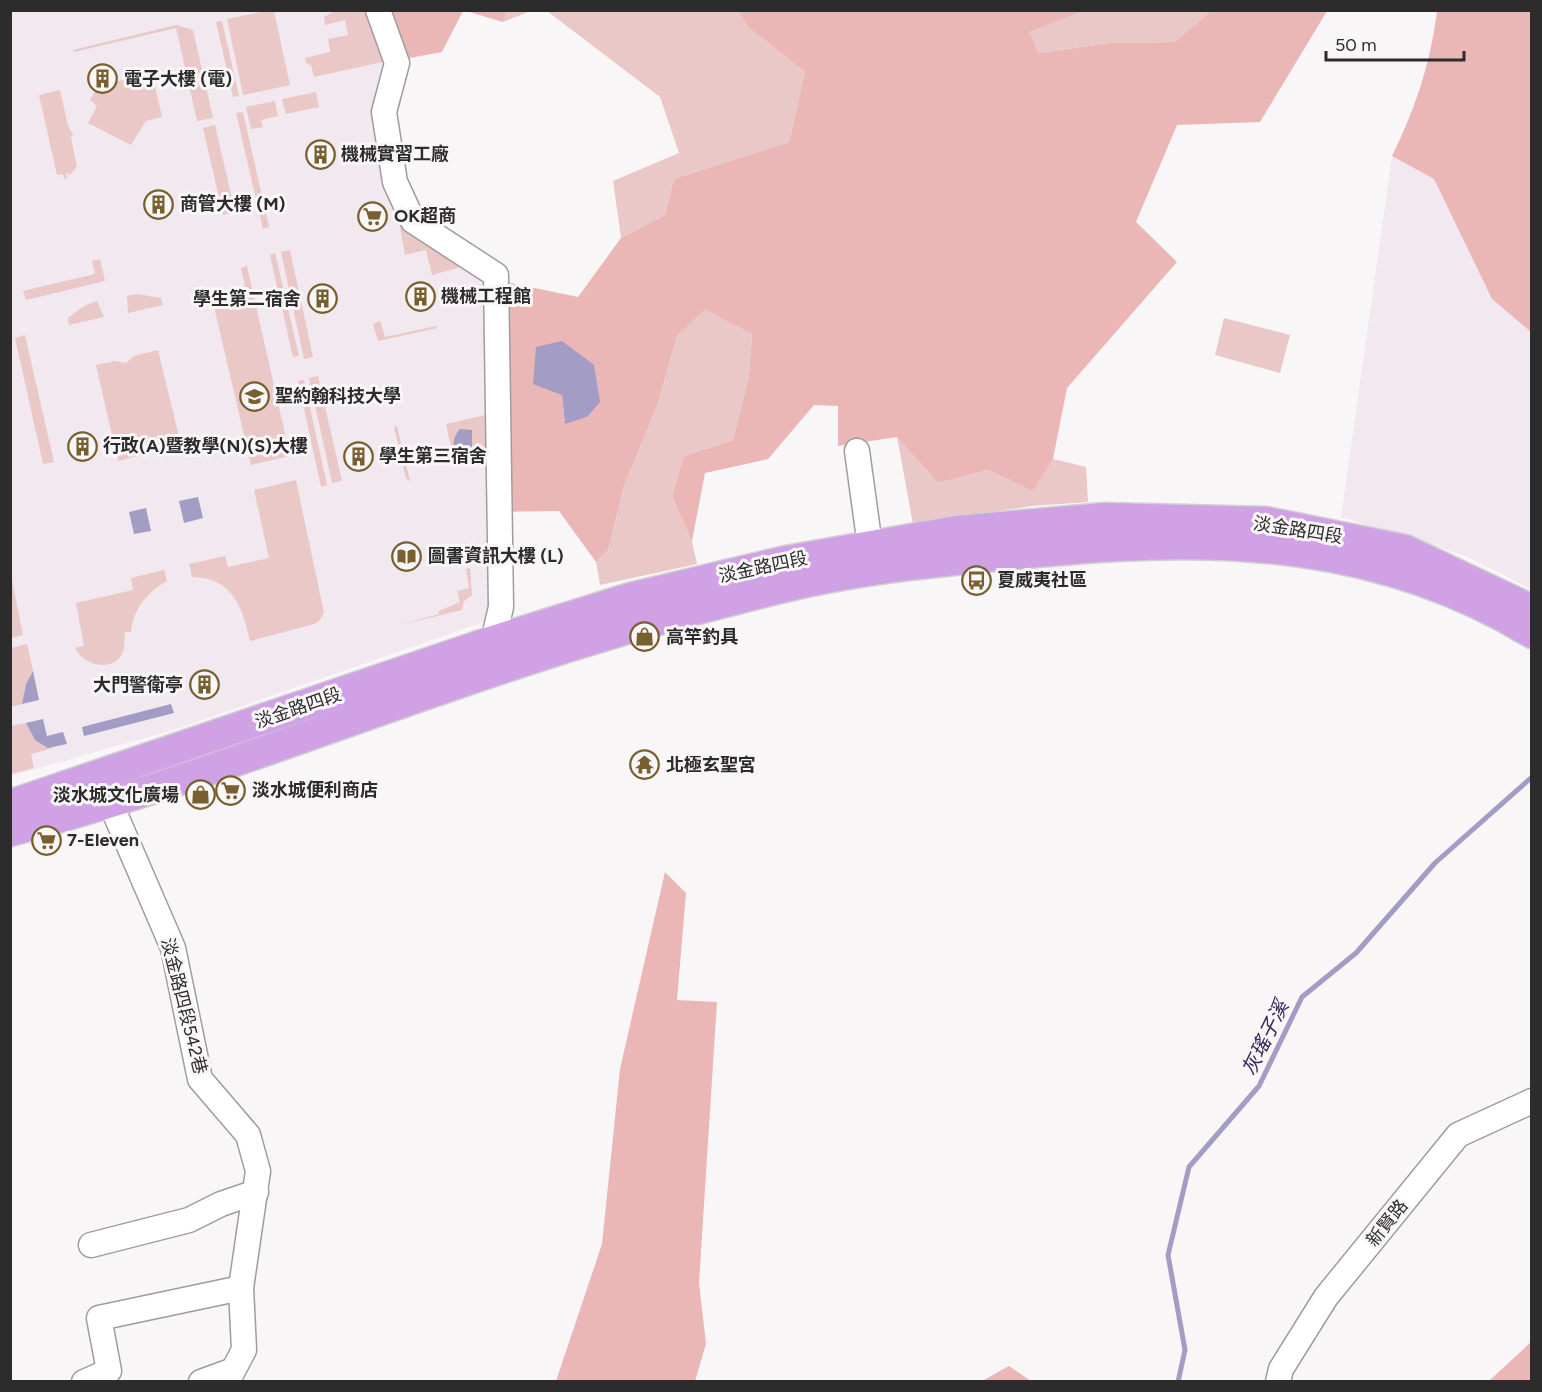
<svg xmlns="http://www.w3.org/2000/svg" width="1542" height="1392" viewBox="0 0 1542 1392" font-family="Figtree,'Noto Sans TC',sans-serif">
  <rect width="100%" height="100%" fill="#f9f6f8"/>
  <g fill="#f2e8ef">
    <path d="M 11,11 L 368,11 L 388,62 L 389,192 L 496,280 L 496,616 L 481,623 L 173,730 L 11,776 Z"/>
    <path d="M 1392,156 L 1434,179 L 1492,299 L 1531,332 L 1531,589 L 1466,556 L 1341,517 Z"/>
  </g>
  <g fill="#e9c8c7">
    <path d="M 367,10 L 387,61 L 314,77 L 311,65 L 306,63 L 305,58 L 330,52 L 328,39 L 348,35 L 345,20 L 325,25 L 324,17 L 336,10 Z"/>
    <path d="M 266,11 L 274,11 L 290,85 L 243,95 L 227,19 Z"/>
    <path d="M 507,11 L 531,11 L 503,22 Z"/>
    <path d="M 547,11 L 738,11 L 748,27 L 805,72 L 789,142 L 674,179 L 665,215 L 621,238 L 613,181 L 679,153 L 660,97 Z"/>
    <path d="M 1083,11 L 1211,11 L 1175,42 L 1109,43 L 1037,53 L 1028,32 Z"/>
    <path d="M 222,21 L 239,96 L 233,97 L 216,22 Z"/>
    <path d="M 176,25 L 193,30 L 213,118 L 197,121 L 176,28 L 74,52 L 73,50 Z"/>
    <path d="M 152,73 L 162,117 L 146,121 L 131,145 L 88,123 L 97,106 L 90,100 L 98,86 Z"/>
    <path d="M 60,90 L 68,126 L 73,134 L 71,138 L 77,166 L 70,175 L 66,172 L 67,178 L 64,179 L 63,174 L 57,175 L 39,95 Z"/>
    <path d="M 316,92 L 319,107 L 286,114 L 282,99 Z"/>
    <path d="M 275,101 L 278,116 L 261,120 L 263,127 L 251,129 L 246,107 Z"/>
    <path d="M 243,112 L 269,227 L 263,229 L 236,113 Z"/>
    <path d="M 215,125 L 235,212 L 223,215 L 203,128 Z"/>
    <path d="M 399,221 L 459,265 L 458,268 L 432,275 L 426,250 L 405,255 Z"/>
    <path d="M 290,250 L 313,357 L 304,359 L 281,252 Z"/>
    <path d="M 275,253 L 299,356 L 293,357 L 270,255 Z"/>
    <path d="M 100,259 L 105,281 L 26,300 L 23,291 L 95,274 L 92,261 Z"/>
    <path d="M 247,266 L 290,456 L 251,465 L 211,294 L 245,286 L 241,268 Z"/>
    <path d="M 137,294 L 161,298 L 163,305 L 128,313 L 127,296 Z"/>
    <path d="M 97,301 L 104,317 L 69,325 L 68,318 L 84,306 Z"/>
    <path d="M 705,308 L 752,334 L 749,376 L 733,440 L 684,456 L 672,496 L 692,541 L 697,564 L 600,585 L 596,562 L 608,550 L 624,486 L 657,406 L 677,336 Z"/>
    <path d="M 1224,318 L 1290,335 L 1280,373 L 1215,355 Z"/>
    <path d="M 380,321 L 385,337 L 436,326 L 437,328 L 378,341 L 373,324 Z"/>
    <path d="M 25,335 L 54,462 L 43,464 L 15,338 Z"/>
    <path d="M 158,350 L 181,445 L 118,461 L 96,365 L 115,361 L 126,363 L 134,356 Z"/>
    <path d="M 318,376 L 342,481 L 332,483 L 309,378 Z"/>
    <path d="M 304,380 L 327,485 L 321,487 L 298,381 Z"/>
    <path d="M 485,415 L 488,460 L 455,466 L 446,424 Z"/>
    <path d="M 397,426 L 410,481 L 406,479 L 394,427 Z"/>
    <path d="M 897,437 L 938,483 L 988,470 L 1033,491 L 1053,459 L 1086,467 L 1088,502 L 1032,506 L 913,524 Z"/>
    <path d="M 296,480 L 324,613 L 319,621 L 314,624 L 250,641 C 242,606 233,578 192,577 L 189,564 L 225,556 L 228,567 L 269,558 L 254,490 Z"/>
    <path d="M 470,568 L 472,595 L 464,601 L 462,610 L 395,626 L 439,614 L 439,611 L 460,602 L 457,591 L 469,588 L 466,569 Z"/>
    <path d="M 164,570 L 167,581 C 147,592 133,609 131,632 L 125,632 C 124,638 125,646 123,652 C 113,674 83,665 75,648 L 84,646 L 76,603 L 133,590 L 131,578 Z"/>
    <path d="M 11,575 L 23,635 L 15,637 L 13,627 L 15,637 L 11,638 Z"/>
    <path d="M 27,644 L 33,671 L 26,684 L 22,704 L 11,707 L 10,648 Z"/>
    <path d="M 26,723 L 35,740 L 53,748 L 31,754 L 34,768 L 11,774 L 11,726 Z"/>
  </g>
  <g fill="#eab7b6" fill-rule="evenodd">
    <path d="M 368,11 L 463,11 L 442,52 L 388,62 Z"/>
    <path d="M 466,11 L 507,10 L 507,11 L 503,22 Z"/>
    <path d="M 738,11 L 1083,11 L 1029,32 L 1038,53 L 1109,43 L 1175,42 L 1211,11 L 1327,11 L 1260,122 L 1177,125 L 1136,222 L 1177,262 L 1067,388 L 1053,459 L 1033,491 L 988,470 L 938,483 L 897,437 L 838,446 L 838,406 L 814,405 L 768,459 L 705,473 L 692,541 L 672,496 L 684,456 L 733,440 L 749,376 L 752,334 L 705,309 L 677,336 L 657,406 L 624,486 L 608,550 L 596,562 L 559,511 L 498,512 L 496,280 L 578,297 L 621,238 L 665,215 L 674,179 L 789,142 L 805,72 L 748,27 ZM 562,395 L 587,417 L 565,423 Z"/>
    <path d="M 1437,11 L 1531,11 L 1531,332 L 1492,299 L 1434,179 L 1392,156 C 1416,107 1430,65 1437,11 Z"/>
    <path d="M 665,872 L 686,893 L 677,1000 L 717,1002 L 699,1283 L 706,1344 L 695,1381 L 556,1381 L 602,1244 L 620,1069 Z"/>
    <path d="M 1531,1342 L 1531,1381 L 1489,1381 Z"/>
    <path d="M 1009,1366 L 1031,1381 L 982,1381 Z"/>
  </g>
  <g fill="#a39cc4">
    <path d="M 562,341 L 594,365 L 600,402 L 587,417 L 565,424 L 562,395 L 533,384 L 536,347 Z"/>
    <path d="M 460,429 L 472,430 L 472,461 L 460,460 C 452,450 451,439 460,429 Z"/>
    <path d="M 198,497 L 203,518 L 184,523 L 179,501 Z"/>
    <path d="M 146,508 L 151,531 L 134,534 L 129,512 Z"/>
    <path d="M 33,671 L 39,700 L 22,704 L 26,684 Z"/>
    <path d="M 171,704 L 174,713 L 84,736 L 82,727 Z"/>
    <path d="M 43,719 L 47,736 L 63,732 L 67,744 L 48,748 L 35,740 L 26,723 Z"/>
  </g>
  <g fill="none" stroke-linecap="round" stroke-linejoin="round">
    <path stroke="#a39cc4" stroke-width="5" d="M 1178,1382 L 1185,1350 L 1168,1255 L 1189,1167 L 1259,1086 L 1302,997 L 1356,953 L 1435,863 L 1532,777"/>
    <defs>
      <g id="minor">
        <path d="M 378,10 L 397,63 L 384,112 L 395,182 L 413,221 L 496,275 L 501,607 L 493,641 L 497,654"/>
        <path d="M 857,451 L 870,546"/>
        <path d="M 103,786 L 173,948 L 200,1079 L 248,1135 L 258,1171 L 241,1288 L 244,1350 L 227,1382"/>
        <path d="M 91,1245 L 189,1220 L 221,1204 L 256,1192"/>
        <path d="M 84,1382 L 109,1371 L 99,1318 L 241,1288"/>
        <path d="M 201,1382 L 231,1371"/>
        <path d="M 1278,1382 L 1281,1369 L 1326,1297 L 1458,1135 L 1532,1101"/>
      </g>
      <g id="major">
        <path d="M 10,805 L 493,641 L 630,598 L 786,561 L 957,531 L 1105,518 L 1266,522 L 1405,550 L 1532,610"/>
        <path d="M 10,831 C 177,787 337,723 500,669 C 594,637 692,609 789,586 C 874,566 962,559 1049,551 C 1219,535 1381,541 1532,633"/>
      </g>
    </defs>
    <use href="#minor" stroke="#9f9c9e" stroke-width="27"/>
    <use href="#major" stroke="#d1d1d1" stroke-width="33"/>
    <use href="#minor" stroke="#fff" stroke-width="24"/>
    <use href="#major" stroke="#d0a1e4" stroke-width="30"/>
  </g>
  <defs>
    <symbol id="building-ring" viewBox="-11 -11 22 22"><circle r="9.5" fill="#f9f6f8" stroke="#775f2f" stroke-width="1.5"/><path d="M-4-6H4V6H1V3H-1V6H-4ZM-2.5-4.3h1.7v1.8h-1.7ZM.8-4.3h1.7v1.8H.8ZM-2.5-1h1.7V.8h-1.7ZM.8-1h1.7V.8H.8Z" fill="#775f2f"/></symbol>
    <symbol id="supermarket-ring" viewBox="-11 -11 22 22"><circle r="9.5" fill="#f9f6f8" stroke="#775f2f" stroke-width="1.5"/><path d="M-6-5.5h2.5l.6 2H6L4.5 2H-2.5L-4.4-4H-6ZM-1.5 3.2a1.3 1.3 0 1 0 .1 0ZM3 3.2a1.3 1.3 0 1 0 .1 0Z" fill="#775f2f"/></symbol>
    <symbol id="university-ring" viewBox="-11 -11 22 22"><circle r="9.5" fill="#f9f6f8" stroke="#775f2f" stroke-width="1.5"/><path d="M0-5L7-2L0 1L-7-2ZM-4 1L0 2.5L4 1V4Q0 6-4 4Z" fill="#775f2f"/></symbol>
    <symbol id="library-ring" viewBox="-11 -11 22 22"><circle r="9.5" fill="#f9f6f8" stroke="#775f2f" stroke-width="1.5"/><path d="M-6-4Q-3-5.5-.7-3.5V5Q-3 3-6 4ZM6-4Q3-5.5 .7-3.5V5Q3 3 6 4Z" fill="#775f2f"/></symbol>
    <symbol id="bus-ring" viewBox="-11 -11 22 22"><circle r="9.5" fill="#f9f6f8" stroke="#775f2f" stroke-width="1.5"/><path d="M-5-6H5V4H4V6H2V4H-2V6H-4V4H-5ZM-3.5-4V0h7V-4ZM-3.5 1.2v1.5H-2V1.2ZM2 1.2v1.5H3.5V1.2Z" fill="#775f2f"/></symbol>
    <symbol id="shop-ring" viewBox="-11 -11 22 22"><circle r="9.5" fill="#f9f6f8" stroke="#775f2f" stroke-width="1.5"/><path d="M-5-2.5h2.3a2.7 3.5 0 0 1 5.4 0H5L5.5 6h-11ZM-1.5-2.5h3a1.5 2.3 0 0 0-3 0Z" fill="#775f2f"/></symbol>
    <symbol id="temple-ring" viewBox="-11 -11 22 22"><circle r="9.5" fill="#f9f6f8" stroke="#775f2f" stroke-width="1.5"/><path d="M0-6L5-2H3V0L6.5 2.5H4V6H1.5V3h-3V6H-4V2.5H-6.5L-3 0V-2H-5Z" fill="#775f2f"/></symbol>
  </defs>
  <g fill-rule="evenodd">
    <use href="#building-ring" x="86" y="62" width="33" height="33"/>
    <use href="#building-ring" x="304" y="138" width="33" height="33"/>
    <use href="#building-ring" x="142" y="188" width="33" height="33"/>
    <use href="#supermarket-ring" x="356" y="200" width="33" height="33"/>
    <use href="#building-ring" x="404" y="280" width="33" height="33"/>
    <use href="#building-ring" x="306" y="282" width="33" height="33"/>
    <use href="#university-ring" x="238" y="380" width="33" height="33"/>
    <use href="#building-ring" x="66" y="430" width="33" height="33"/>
    <use href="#building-ring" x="342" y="440" width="33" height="33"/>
    <use href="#library-ring" x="390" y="540" width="33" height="33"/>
    <use href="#bus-ring" x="960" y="564" width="33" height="33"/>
    <use href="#shop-ring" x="628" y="620" width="33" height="33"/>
    <use href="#building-ring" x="188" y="668" width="33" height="33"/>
    <use href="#temple-ring" x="628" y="748" width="33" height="33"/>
    <use href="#supermarket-ring" x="214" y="774" width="33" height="33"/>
    <use href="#shop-ring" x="184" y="778" width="33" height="33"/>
    <use href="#supermarket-ring" x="30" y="824" width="33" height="33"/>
  </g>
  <g text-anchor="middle" stroke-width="6" stroke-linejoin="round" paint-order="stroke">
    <g font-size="18" font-weight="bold" fill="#2d2c2d" stroke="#f9f6f8" text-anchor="start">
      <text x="124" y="85">電子大樓 (電)</text>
      <text x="341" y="160">機械實習工廠</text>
      <text x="180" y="210">商管大樓 (M)</text>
      <text x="394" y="222">OK超商</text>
      <text x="441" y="302">機械工程館</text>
      <text x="301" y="305" text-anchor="end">學生第二宿舍</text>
      <text x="275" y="402">聖約翰科技大學</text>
      <text x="103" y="452">行政(A)暨教學(N)(S)大樓</text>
      <text x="379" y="462">學生第三宿舍</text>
      <text x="428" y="562">圖書資訊大樓 (L)</text>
      <text x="997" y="586">夏威夷社區</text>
      <text x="666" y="643">高竿釣具</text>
      <text x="183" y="691" text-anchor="end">大門警衛亭</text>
      <text x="666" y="771">北極玄聖宮</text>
      <text x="252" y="796">淡水城便利商店</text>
      <text x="179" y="801" text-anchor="end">淡水城文化廣場</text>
      <text x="67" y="846">7-Eleven</text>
    </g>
    <g font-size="18" fill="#2d2c2d" stroke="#f9f6f8">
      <text transform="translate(1298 530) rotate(9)" y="6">淡金路四段</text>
      <text transform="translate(763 567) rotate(-12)" y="6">淡金路四段</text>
      <text transform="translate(298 708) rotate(-19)" y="6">淡金路四段</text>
      <text transform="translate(184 1006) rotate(76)" y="6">淡金路四段542巷</text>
      <text transform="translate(1387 1223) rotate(-51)" y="6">新賢路</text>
    </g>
    <g font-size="20" font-style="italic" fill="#342559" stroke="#f9f6f8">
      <text transform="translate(1265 1038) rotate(-64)" y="7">灰瑤子溪</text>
    </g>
  </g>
  <rect width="1542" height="1392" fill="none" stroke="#2d2c2d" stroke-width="24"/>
  <path d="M1326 51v9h138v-9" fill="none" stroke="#2d2c2d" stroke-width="3"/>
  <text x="1335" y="51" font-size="18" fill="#2d2c2d" stroke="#f9f6f8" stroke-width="4.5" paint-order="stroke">50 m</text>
</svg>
